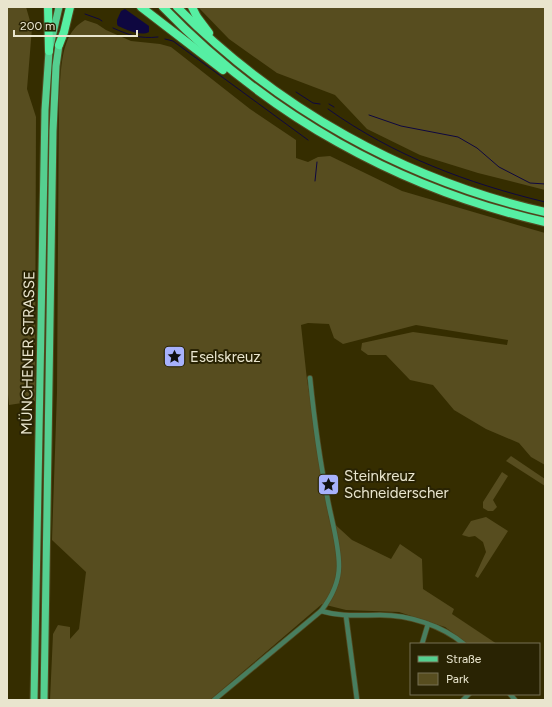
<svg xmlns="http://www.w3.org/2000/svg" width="552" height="707" viewBox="0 0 552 707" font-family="Figtree,sans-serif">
  <rect width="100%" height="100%" fill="#352d00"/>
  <g fill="#574d1f">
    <path d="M 7,7 L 26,7 L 32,28 L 27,89 L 36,117 L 35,401 L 9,405 L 7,384 Z"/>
    <path d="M 198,7 L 545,7 L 545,190 L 478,173 L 420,155 L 367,129 L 335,95 L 277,73 L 229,39 Z"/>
    <path d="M 85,20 L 97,24 L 106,30 L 131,41 L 160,44 L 171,47 L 250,109 L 296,140 L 296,158 L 308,162 L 318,157 L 330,156 L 402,191 L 545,233 L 545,465 L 531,457 L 519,443 L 486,429 L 454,410 L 433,385 L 410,380 L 386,355 L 368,355 L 361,350 L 362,343 L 413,332 L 507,345 L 508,340 L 416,325 L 343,344 L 334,338 L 329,324 L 308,323 L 301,325 L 307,380 L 329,519 L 352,540 L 391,559 L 400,544 L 422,559 L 423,589 L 454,609 L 452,614 L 497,644 L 468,644 L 445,627 L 399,612 L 346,610 L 322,604 L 210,700 L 50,700 L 53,634 L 58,625 L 70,627 L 70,639 L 79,629 L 86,572 L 52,540 L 57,392 L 59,97 C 61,77 60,44 75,28 C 77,25 81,23 85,20 Z"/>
    <path d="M 511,456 L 545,479 L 545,486 L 506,461 Z"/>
    <path d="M 502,472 L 508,476 L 493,500 L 497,507 L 493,511 L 488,511 L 483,508 L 483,502 Z"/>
    <path d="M 486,517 L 508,531 L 478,578 L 475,576 L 486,552 L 483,542 L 475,536 L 469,537 L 462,535 L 471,521 Z"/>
  </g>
  <path fill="#0e0740" d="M 125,9 L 149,26 L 149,32 C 140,37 126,29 118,26 L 117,24 L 117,20 L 121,11 Z"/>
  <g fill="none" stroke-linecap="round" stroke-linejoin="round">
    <g stroke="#0e0740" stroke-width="1">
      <path d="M 85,14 L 99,19 L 102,21"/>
      <path d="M 113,28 C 129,35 139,39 158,37"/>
      <path d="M 165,39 L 173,41 L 308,140"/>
      <path d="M 296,92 L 313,103 L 320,104"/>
      <path d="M 329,104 L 334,107"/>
      <path d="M 328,109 C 394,156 467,183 545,202"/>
      <path d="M 369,115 L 401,126 L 458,137 L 477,148 L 499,167 L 530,183 L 545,184"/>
      <path d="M 315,181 L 317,162"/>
    </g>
    <defs>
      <g id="minor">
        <path d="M 321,611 C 341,617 359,615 380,615 C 409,615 441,625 464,644"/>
        <path d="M 346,616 L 357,700"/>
        <path d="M 422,644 L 428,624"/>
        <path d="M 510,694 L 515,700"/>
        <path d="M 214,700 L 321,611 C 331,598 339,583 339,566 C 339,543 331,519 327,496 C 319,457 314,417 310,378"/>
        <path d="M 463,700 L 469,694"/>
      </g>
      <g id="primary">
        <path d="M 34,700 L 45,110 L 49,51 L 59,7"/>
        <path d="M 44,700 L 53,131 L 56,66 L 59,45"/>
      </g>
      <g id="motorway">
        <path d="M 48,7 L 49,51"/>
        <path d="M 141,7 L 223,70"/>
        <path d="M 163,7 C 267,115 399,189 545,222"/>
        <path d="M 177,7 C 278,109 405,180 545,212"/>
        <path d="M 192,7 L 197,17 L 209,33"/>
        <path d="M 59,45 L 64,32 L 70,7"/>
      </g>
    </defs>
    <use href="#minor" stroke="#524a21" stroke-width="6"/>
    <use href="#primary" stroke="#524a21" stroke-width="9"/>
    <use href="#motorway" stroke="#524a21" stroke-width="10"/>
    <use href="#minor" stroke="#487e5f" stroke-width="4.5"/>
    <use href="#primary" stroke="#55cf90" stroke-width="7"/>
    <use href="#motorway" stroke="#56efa3" stroke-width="8"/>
  </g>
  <defs>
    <symbol id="sight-square" viewBox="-11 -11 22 22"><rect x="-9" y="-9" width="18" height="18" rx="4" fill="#a7b1fc" stroke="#292303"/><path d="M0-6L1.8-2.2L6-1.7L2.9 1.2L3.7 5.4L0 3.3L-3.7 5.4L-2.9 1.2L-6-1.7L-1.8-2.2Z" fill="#111"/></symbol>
  </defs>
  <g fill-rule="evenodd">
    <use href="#sight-square" x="162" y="344" width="25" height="25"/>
    <use href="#sight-square" x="316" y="472" width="25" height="25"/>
  </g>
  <g text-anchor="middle" stroke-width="4" stroke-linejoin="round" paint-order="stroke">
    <g font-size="15" fill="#e9e5ce" stroke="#292303">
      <text transform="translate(28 353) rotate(-89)" y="5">MÜNCHENER STRASSE</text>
    </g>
    <g font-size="15" fill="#e9e5ce" stroke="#292303" text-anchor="start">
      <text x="190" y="362">Eselskreuz</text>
      <text x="344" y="481">Steinkreuz<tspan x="344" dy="17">Schneiderscher</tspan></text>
    </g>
  </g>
  <rect width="552" height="707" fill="none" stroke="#e9e5ce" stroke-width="16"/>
  <rect x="410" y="643" width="130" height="52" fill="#292303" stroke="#767154"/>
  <rect x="418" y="656" width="20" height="6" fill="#55cf90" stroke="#767154"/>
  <text x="446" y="663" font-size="12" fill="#e9e5ce">Straße</text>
  <rect x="418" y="673" width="20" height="12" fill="#574d1f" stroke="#767154"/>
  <text x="446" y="683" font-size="12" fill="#e9e5ce">Park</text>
  <path d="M14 30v6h123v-6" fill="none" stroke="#e9e5ce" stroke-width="2"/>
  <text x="20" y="30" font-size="12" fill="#e9e5ce" stroke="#292303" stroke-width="3" paint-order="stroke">200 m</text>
</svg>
